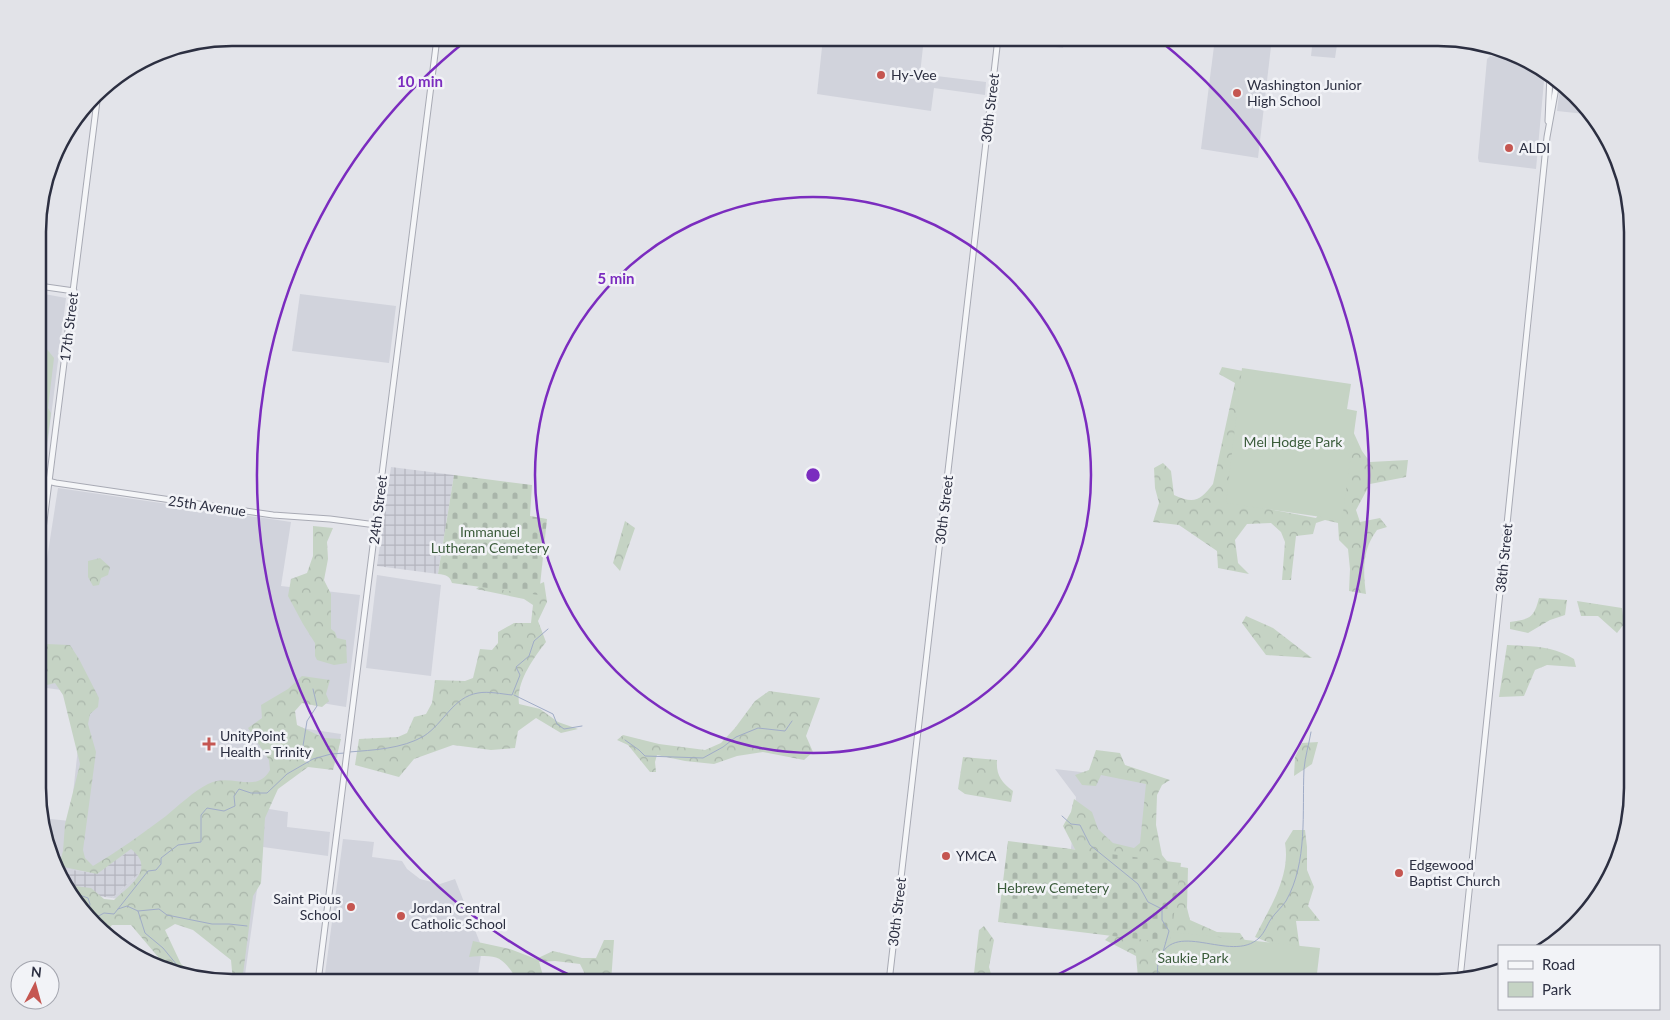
<svg xmlns="http://www.w3.org/2000/svg" width="1670" height="1020" viewBox="0 0 1670 1020" font-family="Lato,sans-serif">
  <defs>
    <pattern id="industrial-grid" width="8" height="8" patternUnits="userSpaceOnUse" patternTransform="scale(1.25)"><rect width="8" height="8" fill="#d1d3dc"/><path d="M0 4h8M4 0v8" fill="none" stroke="#b4b5be"/></pattern>
    <pattern id="forest-crowns" width="20" height="18" patternUnits="userSpaceOnUse" patternTransform="scale(1.25)"><rect width="20" height="18" fill="#c5d3c4"/><path d="M2 6a3 3 0 1 1 6 0M12 15a3 3 0 1 1 6 0" fill="none" stroke="#a9b5aa"/></pattern>
    <pattern id="cemetery-stones" width="16" height="16" patternUnits="userSpaceOnUse" patternTransform="scale(1.25)"><rect width="16" height="16" fill="#c5d3c4"/><path d="M2 7V4a2 2 0 0 1 4 0v3zM10 15v-3a2 2 0 0 1 4 0v3z" fill="#a9b5aa"/></pattern>
  </defs>
  <rect width="100%" height="100%" fill="#e3e4ea"/>
  <g fill="#d1d3dc">
    <path d="M 823,38 L 924,38 L 920,74 L 986,82 L 985,95 L 934,88 L 931,111 L 817,94 Z"/>
    <path d="M 1005,38 L 1064,38 L 1063,48 L 1005,40 Z"/>
    <path d="M 1215,38 L 1272,38 L 1258,158 L 1201,149 Z"/>
    <path d="M 1313,38 L 1338,38 L 1335,58 L 1311,56 Z"/>
    <path d="M 1490,56 L 1527,61 L 1545,70 L 1536,169 L 1479,162 L 1478,158 L 1487,59 Z"/>
    <path d="M 1560,85 L 1585,112 L 1585,114 L 1557,111 Z"/>
    <path d="M 39,293 L 66,298 L 44,472 L 39,471 Z"/>
    <path d="M 300,294 L 396,306 L 389,363 L 292,351 Z"/>
    <path d="M 58,488 L 291,522 L 281,586 L 360,595 L 346,707 L 279,696 L 275,724 L 341,734 L 337,758 L 305,755 L 271,788 L 269,809 L 288,812 L 287,827 L 330,832 L 328,856 L 263,847 L 244,982 L 231,982 L 240,917 L 112,898 L 157,857 L 94,873 L 65,869 L 60,870 L 41,818 L 70,821 L 84,693 L 39,687 L 39,610 Z"/>
    <path d="M 377,575 L 441,585 L 431,676 L 366,668 Z"/>
    <path d="M 1055,769 L 1150,780 L 1139,858 L 1071,849 L 1076,797 Z"/>
    <path d="M 343,839 L 374,842 L 372,857 L 402,861 L 407,869 L 420,879 L 440,884 L 455,879 L 482,948 L 477,982 L 451,978 L 450,982 L 324,982 Z"/>
  </g>
  <g fill="url(#industrial-grid)">
    <path d="M 391,467 L 454,475 L 438,574 L 377,566 Z"/>
    <path d="M 145,842 L 157,857 L 112,898 L 69,892 L 60,870 L 65,869 L 94,873 Z"/>
  </g>
  <g fill="url(#forest-crowns)">
    <path d="M 1222,367 L 1243,371 L 1233,502 L 1316,518 L 1328,502 L 1352,429 L 1362,451 L 1370,462 L 1408,460 L 1406,477 L 1370,484 L 1356,510 L 1360,522 L 1380,518 L 1387,527 L 1377,530 C 1362,550 1363,570 1366,594 L 1349,591 L 1350,569 L 1348,549 L 1339,540 L 1338,523 L 1325,520 L 1316,523 L 1313,534 L 1296,536 L 1291,580 L 1282,580 L 1285,542 L 1281,532 L 1271,523 L 1247,524 L 1235,540 L 1238,563 L 1249,574 L 1218,568 L 1217,551 L 1179,525 L 1153,522 L 1159,503 L 1155,488 L 1154,468 L 1163,463 L 1171,471 L 1174,495 C 1194,504 1200,501 1213,484 L 1235,383 L 1219,374 Z"/>
    <path d="M 625,521 L 635,528 L 620,571 L 613,563 Z"/>
    <path d="M 313,526 L 333,528 L 327,542 L 328,559 L 324,580 L 331,594 L 331,629 L 335,632 L 337,638 L 346,640 L 347,663 L 334,665 L 317,660 L 315,656 L 315,643 L 303,624 L 288,596 L 291,579 L 307,573 L 313,556 Z"/>
    <path d="M 100,558 L 110,567 L 108,575 L 101,578 L 99,585 L 93,586 L 88,577 L 88,561 Z"/>
    <path d="M 544,582 L 547,602 L 538,621 L 546,642 C 533,659 516,682 519,704 L 540,709 L 558,722 L 578,729 L 561,733 L 536,718 L 518,731 L 515,748 L 491,750 L 453,745 L 414,759 L 399,777 L 355,765 L 359,739 L 398,737 L 407,733 L 414,717 L 426,714 L 432,703 L 435,680 L 465,681 L 473,678 L 480,649 L 492,650 L 498,643 L 498,632 L 514,623 L 531,623 L 533,605 L 524,599 L 476,589 L 481,585 L 523,591 Z"/>
    <path d="M 1539,598 L 1567,600 L 1565,615 L 1550,620 L 1528,633 L 1510,629 L 1510,622 C 1530,619 1534,618 1539,598 Z"/>
    <path d="M 1577,601 L 1622,608 L 1624,624 L 1617,633 L 1598,616 L 1581,616 Z"/>
    <path d="M 1246,616 L 1273,628 L 1312,658 L 1266,655 L 1242,623 Z"/>
    <path d="M 46,644 L 70,645 L 79,659 L 99,698 L 98,707 L 90,714 L 88,724 L 96,752 L 83,850 L 85,858 L 93,866 C 118,851 142,834 166,816 C 178,806 194,791 208,784 C 231,772 256,795 270,770 L 269,760 L 248,728 L 262,718 L 261,705 L 288,689 L 302,676 L 330,680 L 326,694 L 329,701 L 322,707 L 302,703 L 295,711 L 297,725 L 324,738 L 341,739 L 333,770 L 308,767 L 278,789 L 265,818 L 261,883 L 253,896 L 242,982 L 233,982 L 231,960 L 193,930 L 175,924 L 165,930 L 181,964 L 198,978 L 181,976 L 170,971 L 131,925 L 112,925 L 106,932 L 70,896 L 66,885 L 91,888 L 104,899 L 114,900 C 130,885 156,869 131,849 L 97,874 L 59,866 L 63,851 L 65,824 L 80,764 L 63,695 L 55,683 L 39,687 L 39,651 Z"/>
    <path d="M 1507,645 C 1530,646 1554,646 1574,659 L 1576,667 L 1547,665 L 1535,670 L 1524,696 L 1499,697 Z"/>
    <path d="M 769,691 L 820,698 L 806,736 L 813,752 L 804,760 L 763,752 L 737,756 L 714,764 L 685,761 L 657,755 L 655,762 L 656,772 L 650,772 L 628,745 L 617,740 L 623,735 L 659,744 L 705,750 L 721,743 L 735,728 L 755,701 Z"/>
    <path d="M 1318,742 L 1312,764 L 1294,776 L 1295,757 L 1302,743 Z"/>
    <path d="M 1096,750 L 1120,753 L 1125,765 L 1170,780 L 1162,785 L 1157,795 L 1156,825 L 1162,855 L 1170,865 L 1188,868 L 1187,908 L 1190,920 L 1217,932 L 1240,933 L 1252,951 L 1219,982 L 1137,982 L 1138,977 L 1136,956 L 1105,940 L 1111,934 L 1078,855 L 1063,826 L 1071,812 L 1074,799 L 1092,812 L 1098,829 L 1113,843 L 1134,848 L 1140,843 L 1146,784 L 1101,775 L 1096,786 L 1082,785 L 1075,775 L 1089,770 Z"/>
    <path d="M 963,757 L 997,760 C 996,775 1001,782 1013,791 L 1011,802 L 965,794 L 958,789 Z"/>
    <path d="M 1293,830 L 1305,830 L 1307,847 L 1307,870 L 1314,887 L 1308,906 L 1320,921 L 1296,921 L 1300,950 L 1280,947 L 1255,937 C 1269,909 1291,876 1285,843 Z"/>
    <path d="M 984,926 L 994,940 L 989,967 L 993,981 L 993,982 L 973,982 L 979,930 Z"/>
    <path d="M 604,940 L 614,940 L 611,982 L 589,982 L 580,964 L 555,961 L 539,962 L 545,982 L 519,982 C 502,957 500,954 469,957 L 473,941 L 510,949 L 536,959 L 553,951 L 582,958 L 596,958 Z"/>
  </g>
  <g fill="url(#cemetery-stones)">
    <path d="M 454,475 L 532,485 L 530,516 L 547,519 L 539,595 L 452,583 C 449,575 446,575 438,574 Z"/>
    <path d="M 1008,841 L 1181,863 L 1170,943 L 998,922 Z"/>
  </g>
  <g fill="#c5d3c4">
    <path d="M 39,347 L 46,348 L 54,358 L 48,408 L 51,413 L 43,472 L 39,471 Z"/>
    <path d="M 1242,368 L 1351,384 L 1347,409 L 1357,411 L 1342,520 L 1226,503 Z"/>
    <path d="M 1171,932 L 1320,948 L 1316,982 L 1166,982 Z"/>
  </g>
  <g fill="none" stroke-linecap="round" stroke-linejoin="round">
    <g stroke="#a0acc7" stroke-width="1">
      <path d="M 514,695 L 553,714 L 557,724 L 564,729 L 582,726"/>
      <path d="M 625,740 L 639,750 L 645,756 L 703,758 L 723,747 L 736,737 L 758,728 L 785,731 L 792,721"/>
      <path d="M 349,752 C 373,750 402,749 424,736 C 444,723 453,697 478,693 C 488,691 502,694 512,695 L 520,675 L 516,667 L 529,656 L 534,641 L 548,629"/>
      <path d="M 308,763 L 302,752 L 307,721 L 317,706 L 313,689"/>
      <path d="M 1062,816 L 1071,824 L 1080,825 L 1090,845 L 1138,884 L 1148,902 L 1162,909 L 1162,920 L 1169,931 L 1163,952"/>
      <path d="M 68,891 L 88,898 L 90,904 L 88,913"/>
      <path d="M 118,909 L 127,906 L 138,911 L 145,933 L 163,948 L 177,965"/>
      <path d="M 138,911 L 159,909 L 167,915 L 212,924 L 229,924 L 247,926"/>
      <path d="M 89,915 L 95,918 L 104,913 L 114,914 L 148,871 L 156,870 L 161,864 L 161,858 L 178,845 L 201,842 L 201,815 L 207,808 L 224,811 L 235,806 L 234,796 L 239,789 L 251,793 L 267,793 L 287,774 L 313,759 L 331,754 L 345,753"/>
      <path d="M 1157,982 C 1158,976 1157,969 1158,963 C 1171,915 1231,965 1259,938 C 1265,932 1267,925 1271,919 C 1276,912 1282,907 1286,901 C 1308,862 1302,812 1304,769 C 1305,757 1309,744 1311,732"/>
    </g>
    <defs>
      <g id="minor">
        <path d="M 1409,38 L 1508,51"/>
        <path d="M 1548,121 L 1550,74"/>
        <path d="M 39,286 L 74,291"/>
        <path d="M 39,479 L 56,483 L 273,515 L 330,519 L 376,525"/>
        <path d="M 39,561 L 98,93"/>
        <path d="M 1460,979 L 1547,137 L 1557,82"/>
        <path d="M 318,982 L 437,38"/>
        <path d="M 889,982 L 998,38"/>
      </g>
    </defs>
    <use href="#minor" stroke="#a8aab4" stroke-width="7"/>
    <use href="#minor" stroke="#f5f6f8" stroke-width="5"/>
  </g>
  <g fill="none" stroke="#7b2cbf" stroke-width="2.5">
    <circle cx="813" cy="475" r="278"/>
    <path d="M582 981A556 556 0 0 1 467 40M1159 40A556 556 0 0 1 1044 981"/>
  </g>
  <g fill="#c55651" stroke="#f2f3f7" stroke-width="2">
    <circle cx="881" cy="75" r="5"/>
    <circle cx="1237" cy="93" r="5"/>
    <circle cx="1509" cy="148" r="5"/>
    <path d="M206.5 736.5h5v5h5v5h-5v5h-5v-5h-5v-5h5z"/>
    <circle cx="946" cy="856" r="5"/>
    <circle cx="1399" cy="873" r="5"/>
    <circle cx="351" cy="907" r="5"/>
    <circle cx="401" cy="916" r="5"/>
  </g>
  <g text-anchor="middle" stroke-width="5" stroke-linejoin="round" paint-order="stroke">
    <g font-size="14" fill="#2c2f41" stroke="#f2f3f7" text-anchor="start">
      <text x="891" y="80">Hy-Vee</text>
      <text x="1247" y="90">Washington Junior<tspan x="1247" dy="16">High School</tspan></text>
      <text x="1519" y="153">ALDI</text>
      <text x="220" y="741">UnityPoint<tspan x="220" dy="16">Health - Trinity</tspan></text>
      <text x="956" y="861">YMCA</text>
      <text x="1409" y="870">Edgewood<tspan x="1409" dy="16">Baptist Church</tspan></text>
      <text x="341" y="904" text-anchor="end">Saint Pious<tspan x="341" dy="16">School</tspan></text>
      <text x="411" y="913">Jordan Central<tspan x="411" dy="16">Catholic School</tspan></text>
    </g>
    <g font-size="14" fill="#2c2f41" stroke="#f2f3f7">
      <text transform="translate(990 108) rotate(-83)" y="5">30th Street</text>
      <text transform="translate(69 327) rotate(-83)" y="5">17th Street</text>
      <text transform="translate(207 506) rotate(8)" y="5">25th Avenue</text>
      <text transform="translate(378 510) rotate(-83)" y="5">24th Street</text>
      <text transform="translate(944 510) rotate(-83)" y="5">30th Street</text>
      <text transform="translate(1504 558) rotate(-84)" y="5">38th Street</text>
      <text transform="translate(897 912) rotate(-83)" y="5">30th Street</text>
    </g>
    <g font-size="14" fill="#3a5b3a" stroke="#f2f3f7">
      <text x="1293" y="447">Mel Hodge Park</text>
      <text x="490" y="537">Immanuel<tspan x="490" dy="16">Lutheran Cemetery</tspan></text>
      <text x="1053" y="893">Hebrew Cemetery</text>
      <text x="1193" y="963">Saukie Park</text>
    </g>
  </g>
  <path d="M0 0H1670V1020H0ZM232 46H1438A186 186 0 0 1 1624 232V788A186 186 0 0 1 1438 974H232A186 186 0 0 1 46 788V232A186 186 0 0 1 232 46Z" fill="#e2e3e8" fill-rule="evenodd"/>
  <path fill="none" stroke="#2c2f41" stroke-width="2.5" d="M232 46H1438A186 186 0 0 1 1624 232V788A186 186 0 0 1 1438 974H232A186 186 0 0 1 46 788V232A186 186 0 0 1 232 46Z"/>
  <circle cx="813" cy="475" r="8" fill="#7b2cbf" stroke="#f2f3f7" stroke-width="2.5"/>
  <g font-size="15" text-anchor="middle" font-weight="bold" fill="#7b2cbf" stroke="#f2f3f7" stroke-width="5" stroke-linejoin="round" paint-order="stroke">
    <text x="420" y="87">10 min</text>
    <text x="616" y="284">5 min</text>
  </g>
  <rect x="1498" y="945" width="162" height="65" fill="#f2f3f7" stroke="#a3a5ae"/>
  <rect x="1508" y="961" width="25" height="8" fill="#f5f6f8" stroke="#a3a5ae"/>
  <text x="1542" y="970" font-size="15" fill="#2c2f41">Road</text>
  <rect x="1508" y="982" width="25" height="15" fill="#c5d3c4" stroke="#a3a5ae"/>
  <text x="1542" y="995" font-size="15" fill="#2c2f41">Park</text>
  <g transform="translate(35 985) rotate(6)"><circle r="24" fill="#f2f3f7" stroke="#a3a5ae"/>
  <path d="M0-4L9 19L0 12L-9 19Z" fill="#c55651"/>
  <text y="-8" font-size="14" font-weight="bold" text-anchor="middle" fill="#2c2f41">N</text>
  </g>
</svg>
